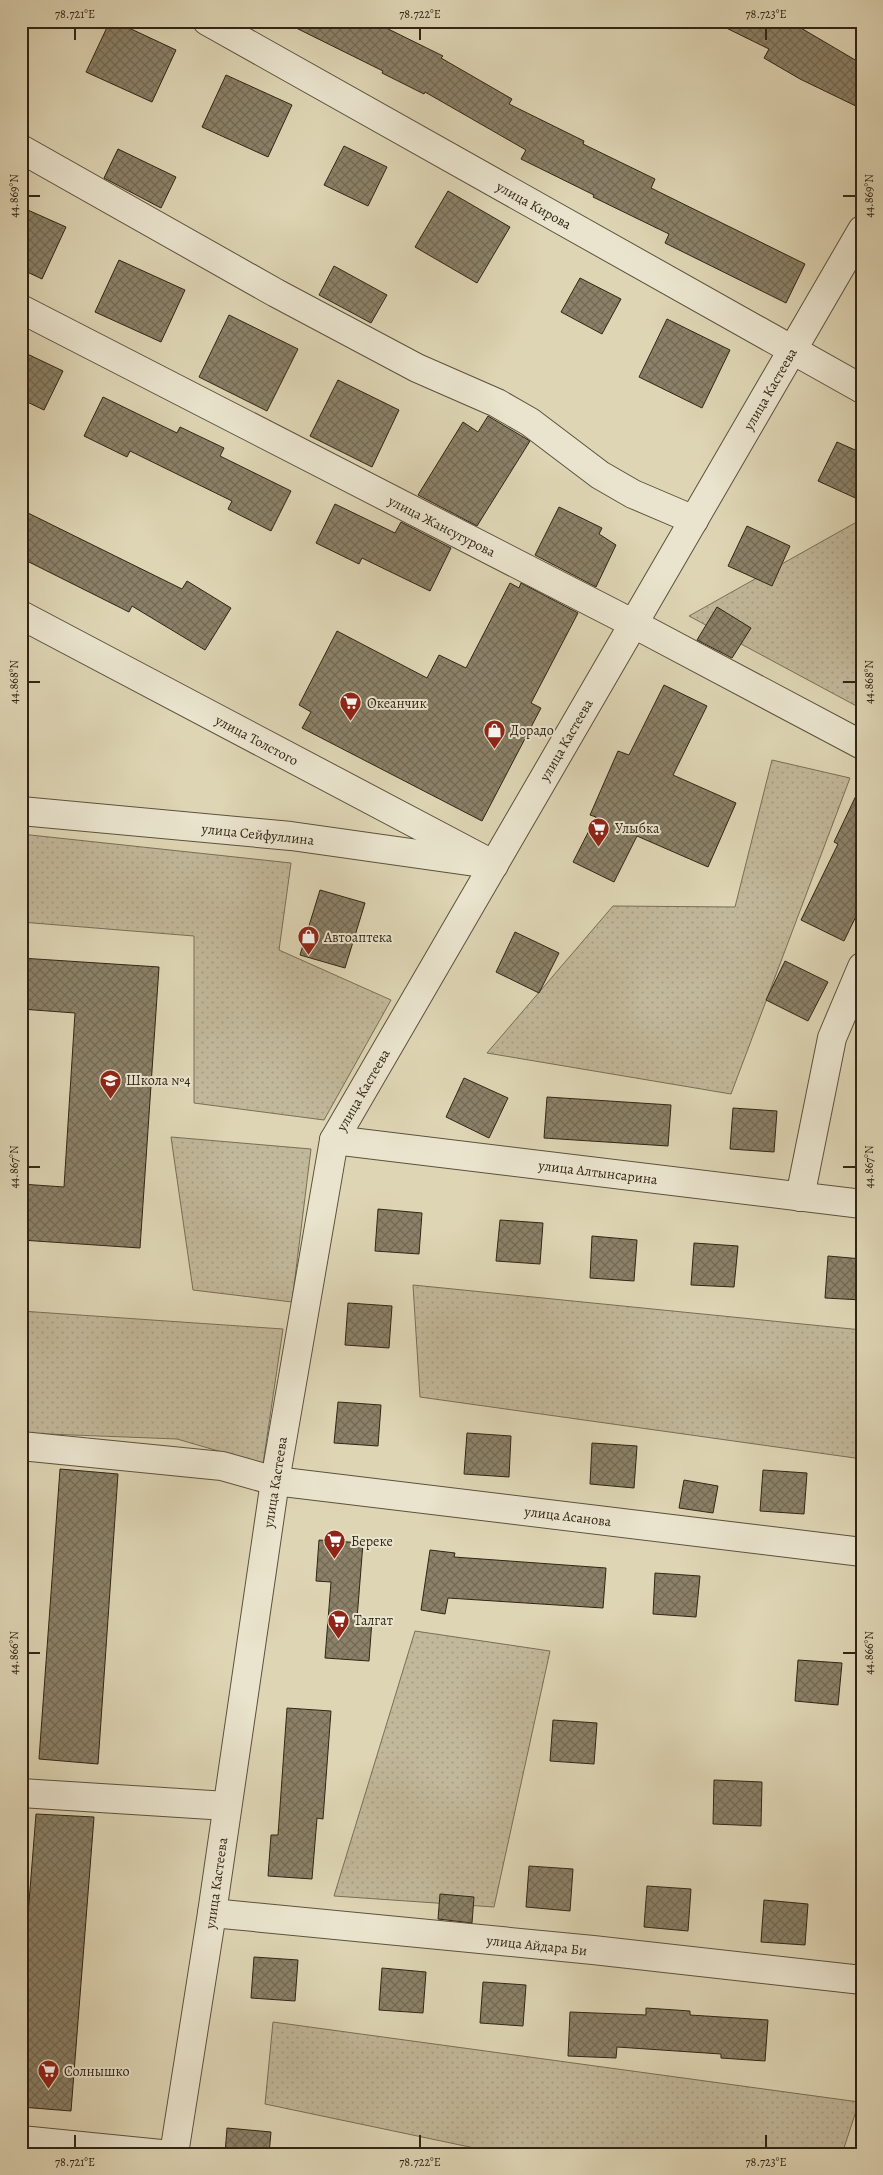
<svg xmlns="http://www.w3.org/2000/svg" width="883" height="2175" viewBox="0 0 883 2175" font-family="Alegreya,serif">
  <defs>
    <pattern id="grass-dots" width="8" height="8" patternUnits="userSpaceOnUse" patternTransform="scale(1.25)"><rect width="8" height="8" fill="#c1b799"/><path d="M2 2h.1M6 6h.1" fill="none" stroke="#a69d83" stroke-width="1.8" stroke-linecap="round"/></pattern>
    <pattern id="building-cross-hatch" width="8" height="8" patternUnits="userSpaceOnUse" patternTransform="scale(1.25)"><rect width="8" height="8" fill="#8b8168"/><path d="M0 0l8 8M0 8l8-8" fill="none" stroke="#726954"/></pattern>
  </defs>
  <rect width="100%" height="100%" fill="#ded5b4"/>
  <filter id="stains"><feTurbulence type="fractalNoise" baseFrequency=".004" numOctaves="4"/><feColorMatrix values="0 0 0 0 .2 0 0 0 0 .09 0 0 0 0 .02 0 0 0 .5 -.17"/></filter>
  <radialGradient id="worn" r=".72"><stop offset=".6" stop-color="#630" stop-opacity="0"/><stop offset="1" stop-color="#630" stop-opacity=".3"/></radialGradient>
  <g fill="url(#grass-dots)" stroke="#796e57">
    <path d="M 862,519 L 862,709 L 689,616 Z"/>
    <path d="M 772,760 L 850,778 L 731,1094 L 487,1053 L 613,906 L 735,907 Z"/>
    <path d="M 21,834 L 291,863 L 279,950 L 391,1000 L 324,1120 L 194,1103 L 194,936 L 21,922 Z"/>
    <path d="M 171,1137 L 311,1149 L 292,1302 L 193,1290 Z"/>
    <path d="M 413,1285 L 862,1330 L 862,1459 L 420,1397 Z"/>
    <path d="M 21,1311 L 283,1329 L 263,1464 L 177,1439 L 21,1433 Z"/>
    <path d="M 415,1631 L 550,1651 L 494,1907 L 334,1896 Z"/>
    <path d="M 273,2022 L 859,2102 L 842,2154 L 503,2154 L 265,2104 Z"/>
  </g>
  <g fill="url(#building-cross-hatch)" stroke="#312515">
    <path d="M 110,21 L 114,21 L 176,50 L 152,102 L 86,72 Z"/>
    <path d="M 282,21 L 372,21 L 443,56 L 441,58 L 512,99 L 509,104 L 584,141 L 583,144 L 655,179 L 651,188 L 805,264 L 786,303 L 665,243 L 669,234 L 593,197 L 594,195 L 521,159 L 526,150 L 425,92 L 424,94 L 382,73 L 383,71 Z"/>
    <path d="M 712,21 L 789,21 L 862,64 L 862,109 L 800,79 L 764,58 L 769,49 Z"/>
    <path d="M 226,75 L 292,105 L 268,157 L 202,127 Z"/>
    <path d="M 344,146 L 387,167 L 368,206 L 324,185 Z"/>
    <path d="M 118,149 L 176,177 L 161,208 L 104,178 Z"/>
    <path d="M 448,191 L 510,227 L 477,283 L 415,247 Z"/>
    <path d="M 21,207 L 66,227 L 42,279 L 21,269 Z"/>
    <path d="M 119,260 L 185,290 L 161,342 L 95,312 Z"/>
    <path d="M 334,266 L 387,295 L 371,323 L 319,295 Z"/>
    <path d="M 580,278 L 621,299 L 602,334 L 561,312 Z"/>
    <path d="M 229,315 L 298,349 L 267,411 L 199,377 Z"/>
    <path d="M 667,319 L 730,350 L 702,408 L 639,377 Z"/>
    <path d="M 21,351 L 63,371 L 44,410 L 21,399 Z"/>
    <path d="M 338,380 L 399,410 L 372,467 L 310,436 Z"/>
    <path d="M 103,397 L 177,433 L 180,427 L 224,448 L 220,456 L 291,491 L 271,531 L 228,509 L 232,501 L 130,451 L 127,457 L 84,436 Z"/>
    <path d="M 488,416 L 530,441 L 477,526 L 418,495 L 463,422 L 478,432 Z"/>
    <path d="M 837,442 L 862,453 L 862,501 L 818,481 Z"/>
    <path d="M 335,504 L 395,533 L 401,522 L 451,548 L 430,591 L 362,558 L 359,564 L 316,543 Z"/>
    <path d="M 559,507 L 602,528 L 599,534 L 616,545 L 596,587 L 535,555 Z"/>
    <path d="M 28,513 L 182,589 L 187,581 L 231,608 L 205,650 L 132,606 L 129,612 L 21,558 L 21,528 Z"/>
    <path d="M 747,526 L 790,546 L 772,586 L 728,566 Z"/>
    <path d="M 510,583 L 519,588 L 521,583 L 578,613 L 531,703 L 541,708 L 482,821 L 302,728 L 311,712 L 299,705 L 337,631 L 427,678 L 439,655 L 466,668 Z"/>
    <path d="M 717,607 L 751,628 L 732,658 L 697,640 Z"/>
    <path d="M 664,685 L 707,706 L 673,775 L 736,803 L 708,867 L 637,836 L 614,882 L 573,862 L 596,817 L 590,815 L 618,751 L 629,755 Z"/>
    <path d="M 862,783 L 862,904 L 844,941 L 801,920 L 838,844 L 834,842 Z"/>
    <path d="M 320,890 L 365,903 L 345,968 L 300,955 Z"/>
    <path d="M 515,932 L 559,953 L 539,993 L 496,972 Z"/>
    <path d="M 21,958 L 159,967 L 140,1248 L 21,1240 L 21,1184 L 64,1187 L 75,1013 L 21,1009 Z"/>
    <path d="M 785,961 L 828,982 L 808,1021 L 766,1000 Z"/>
    <path d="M 464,1078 L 508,1098 L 489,1138 L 446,1117 Z"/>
    <path d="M 547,1097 L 671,1105 L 668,1146 L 544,1138 Z"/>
    <path d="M 733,1108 L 777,1111 L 774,1152 L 730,1149 Z"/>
    <path d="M 378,1209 L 422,1213 L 419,1254 L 375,1251 Z"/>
    <path d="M 500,1220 L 543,1223 L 540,1264 L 496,1261 Z"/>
    <path d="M 592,1236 L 637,1240 L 634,1281 L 590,1278 Z"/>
    <path d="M 694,1243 L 738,1246 L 734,1287 L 691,1285 Z"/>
    <path d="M 828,1256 L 862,1259 L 862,1300 L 825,1298 Z"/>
    <path d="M 348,1303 L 392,1306 L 389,1348 L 345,1345 Z"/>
    <path d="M 338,1402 L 381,1405 L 378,1446 L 334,1443 Z"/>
    <path d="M 467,1433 L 511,1436 L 509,1477 L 464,1474 Z"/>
    <path d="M 592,1443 L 637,1446 L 634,1488 L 590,1484 Z"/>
    <path d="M 60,1469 L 118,1474 L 98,1764 L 39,1759 Z"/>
    <path d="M 763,1470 L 807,1473 L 804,1514 L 760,1511 Z"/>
    <path d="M 684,1480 L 718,1486 L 713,1513 L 679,1508 Z"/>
    <path d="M 319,1540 L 363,1543 L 357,1619 L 372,1620 L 369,1661 L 325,1658 L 331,1582 L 316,1581 Z"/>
    <path d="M 430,1550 L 455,1553 L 454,1557 L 606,1568 L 603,1608 L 448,1598 L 445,1614 L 421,1610 Z"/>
    <path d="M 655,1573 L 700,1576 L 696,1617 L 653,1614 Z"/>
    <path d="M 798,1660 L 842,1663 L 838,1705 L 795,1701 Z"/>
    <path d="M 287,1708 L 331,1711 L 323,1819 L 317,1818 L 312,1879 L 268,1876 L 271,1835 L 278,1835 Z"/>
    <path d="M 553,1720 L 597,1723 L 594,1764 L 550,1761 Z"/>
    <path d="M 714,1780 L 762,1782 L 761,1826 L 713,1824 Z"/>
    <path d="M 36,1814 L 94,1817 L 71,2111 L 21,2107 L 21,2003 Z"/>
    <path d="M 529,1866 L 573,1869 L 570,1911 L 526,1907 Z"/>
    <path d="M 647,1886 L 691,1889 L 688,1931 L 644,1927 Z"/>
    <path d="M 440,1894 L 474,1897 L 472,1923 L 438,1919 Z"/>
    <path d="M 764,1900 L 808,1904 L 805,1945 L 761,1942 Z"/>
    <path d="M 254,1957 L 298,1960 L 295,2001 L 251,1998 Z"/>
    <path d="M 382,1968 L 426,1972 L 423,2013 L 379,2010 Z"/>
    <path d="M 483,1982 L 526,1985 L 523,2026 L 480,2023 Z"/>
    <path d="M 646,2008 L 690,2011 L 690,2015 L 768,2020 L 765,2061 L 721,2058 L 721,2054 L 617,2047 L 616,2058 L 568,2056 L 570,2012 L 646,2015 Z"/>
    <path d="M 227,2128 L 271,2132 L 269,2154 L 225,2154 Z"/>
  </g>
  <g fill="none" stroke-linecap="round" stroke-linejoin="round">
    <defs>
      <g id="minor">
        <path d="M 207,21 L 862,389"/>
        <path d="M 21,149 L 276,293 L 417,368 L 497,403 L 530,422 L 600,475 L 633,494 L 694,520"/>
        <path d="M 21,309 L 634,624 L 862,745"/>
        <path d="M 21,615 L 494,865"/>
        <path d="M 21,811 L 291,836 L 475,862"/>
        <path d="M 334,1140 L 862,1204"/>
        <path d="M 800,1197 L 832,1038 L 862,967"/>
        <path d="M 21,1446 L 222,1466 L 275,1481 L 862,1552"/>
        <path d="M 21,1793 L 227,1806"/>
        <path d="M 212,1913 L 593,1950 L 862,1980"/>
        <path d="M 21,2140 L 161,2154"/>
        <path d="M 174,2154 L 212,1913 L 275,1481 L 334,1140 L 862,230"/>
      </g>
    </defs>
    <use href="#minor" stroke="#5c513d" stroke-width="30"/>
    <use href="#minor" stroke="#eae4ce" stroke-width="28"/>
  </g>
  <path fill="none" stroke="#312515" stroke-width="2" d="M 75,28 L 75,40M 420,28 L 420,40M 766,28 L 766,40M 28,196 L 40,196M 843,196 L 856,196M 28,682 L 40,682M 843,682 L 856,682M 28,1167 L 40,1167M 843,1167 L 856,1167M 28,1653 L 40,1653M 843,1653 L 856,1653M 75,2135 L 75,2148M 420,2135 L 420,2148M 766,2135 L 766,2148"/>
  <defs>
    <symbol id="supermarket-pin" viewBox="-11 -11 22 30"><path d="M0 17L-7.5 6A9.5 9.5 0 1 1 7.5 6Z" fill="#8f2418" stroke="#eae4ce"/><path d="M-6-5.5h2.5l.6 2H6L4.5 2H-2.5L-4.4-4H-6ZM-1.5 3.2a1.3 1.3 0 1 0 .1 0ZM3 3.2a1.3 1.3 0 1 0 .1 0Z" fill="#fff"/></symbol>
    <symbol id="shop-pin" viewBox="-11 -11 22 30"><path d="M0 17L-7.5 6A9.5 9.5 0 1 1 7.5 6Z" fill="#8f2418" stroke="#eae4ce"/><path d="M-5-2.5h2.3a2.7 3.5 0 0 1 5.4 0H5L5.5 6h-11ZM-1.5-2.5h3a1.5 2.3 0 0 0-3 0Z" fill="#fff"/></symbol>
    <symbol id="school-pin" viewBox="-11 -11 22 30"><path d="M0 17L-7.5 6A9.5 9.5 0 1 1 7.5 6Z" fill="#8f2418" stroke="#eae4ce"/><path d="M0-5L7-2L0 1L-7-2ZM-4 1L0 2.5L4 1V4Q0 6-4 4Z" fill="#fff"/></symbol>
  </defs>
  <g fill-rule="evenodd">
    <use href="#supermarket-pin" x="338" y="690" width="25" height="34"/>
    <use href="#shop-pin" x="482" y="718" width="25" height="34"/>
    <use href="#supermarket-pin" x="586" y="816" width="25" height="34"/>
    <use href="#shop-pin" x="296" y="924" width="25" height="34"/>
    <use href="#school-pin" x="98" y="1068" width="25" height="34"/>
    <use href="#supermarket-pin" x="322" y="1528" width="25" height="34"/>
    <use href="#supermarket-pin" x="326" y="1608" width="25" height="34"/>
    <use href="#supermarket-pin" x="36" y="2058" width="25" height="34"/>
  </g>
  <g text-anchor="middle" stroke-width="4" stroke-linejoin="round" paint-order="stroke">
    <g font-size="14" fill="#312515" stroke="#eae4ce">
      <text transform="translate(534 205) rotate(29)" y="5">улица Кирова</text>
      <text transform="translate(770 389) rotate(-60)" y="5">улица Кастеева</text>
      <text transform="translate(442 526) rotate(27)" y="5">улица Жансугурова</text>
      <text transform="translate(257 740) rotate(28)" y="5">улица Толстого</text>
      <text transform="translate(566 740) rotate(-60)" y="5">улица Кастеева</text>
      <text transform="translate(258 834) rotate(6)" y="5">улица Сейфуллина</text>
      <text transform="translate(363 1090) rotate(-60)" y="5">улица Кастеева</text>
      <text transform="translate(598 1172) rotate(7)" y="5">улица Алтынсарина</text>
      <text transform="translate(275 1482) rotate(-81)" y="5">улица Кастеева</text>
      <text transform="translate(568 1516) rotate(7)" y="5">улица Асанова</text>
      <text transform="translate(216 1883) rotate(-82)" y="5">улица Кастеева</text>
      <text transform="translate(537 1945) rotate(6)" y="5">улица Айдара Би</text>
    </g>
    <g font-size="14" fill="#312515" stroke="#eae4ce" text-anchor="start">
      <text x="367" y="708">Океанчик</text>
      <text x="510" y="735">Дорадо</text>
      <text x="615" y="833">Улыбка</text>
      <text x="324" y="942">Автоаптека</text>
      <text x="126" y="1085">Школа №4</text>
      <text x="351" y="1546">Береке</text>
      <text x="354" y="1625">Талгат</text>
      <text x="64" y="2076">Солнышко</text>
    </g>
  </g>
  <rect width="883" height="2175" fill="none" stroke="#ded5b4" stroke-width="55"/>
  <rect x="28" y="28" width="828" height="2120" fill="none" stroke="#312515" stroke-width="2"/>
  <g font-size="12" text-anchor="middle" fill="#312515">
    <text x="75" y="18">78.721°E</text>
    <text x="420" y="18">78.722°E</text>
    <text x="766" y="18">78.723°E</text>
    <text transform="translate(14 196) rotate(-90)" y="4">44.869°N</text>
    <text transform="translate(869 196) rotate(-90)" y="4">44.869°N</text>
    <text transform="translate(14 682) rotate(-90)" y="4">44.868°N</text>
    <text transform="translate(869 682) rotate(-90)" y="4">44.868°N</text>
    <text transform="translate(14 1167) rotate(-90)" y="4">44.867°N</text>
    <text transform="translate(869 1167) rotate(-90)" y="4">44.867°N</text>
    <text transform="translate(14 1653) rotate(-90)" y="4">44.866°N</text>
    <text transform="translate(869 1653) rotate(-90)" y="4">44.866°N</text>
    <text x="75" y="2166">78.721°E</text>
    <text x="420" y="2166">78.722°E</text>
    <text x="766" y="2166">78.723°E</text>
  </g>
  <rect width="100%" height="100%" filter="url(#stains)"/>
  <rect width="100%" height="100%" fill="url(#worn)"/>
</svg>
